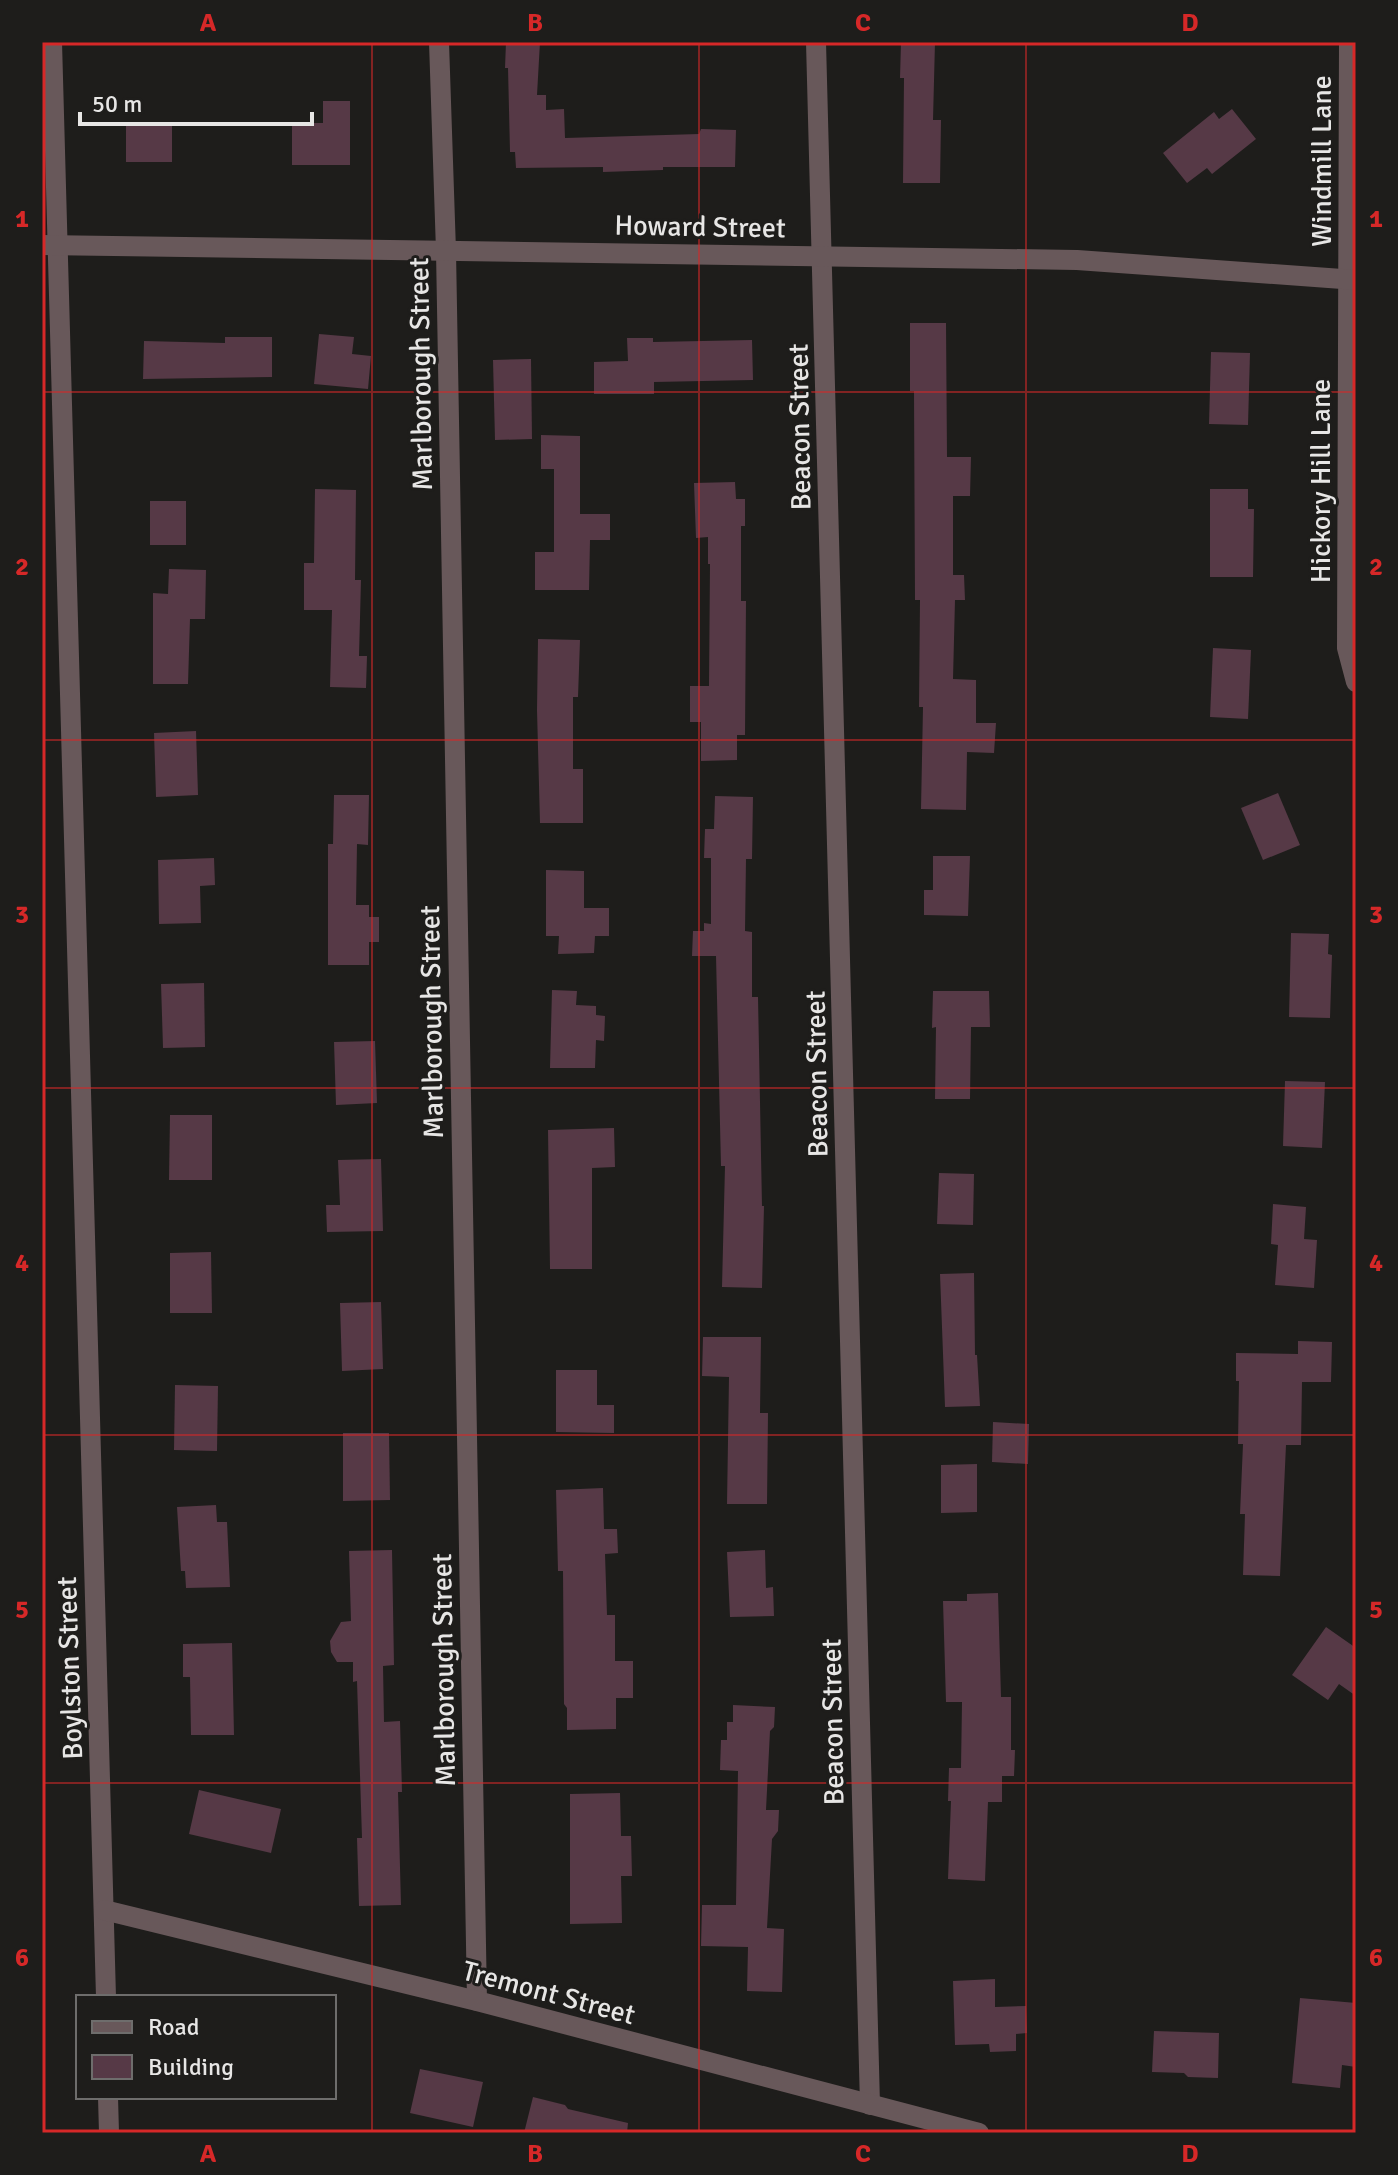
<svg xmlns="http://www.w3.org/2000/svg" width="1398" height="2175" viewBox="0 0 1398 2175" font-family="Signika,sans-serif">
  <rect width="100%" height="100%" fill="#1e1d1b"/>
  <g fill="#563946">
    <path d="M 506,42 L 540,42 L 537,95 L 546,95 L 546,110 L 564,109 L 565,138 L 699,134 L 701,129 L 736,130 L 735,167 L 663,167 L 663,170 L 603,172 L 603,167 L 516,168 L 515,152 L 510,152 L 508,68 L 505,68 Z"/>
    <path d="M 901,42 L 935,42 L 933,120 L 941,120 L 940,183 L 903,183 L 904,78 L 900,78 Z"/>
    <path d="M 323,101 L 350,101 L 350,165 L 292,165 L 292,123 L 323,123 Z"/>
    <path d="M 1232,109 L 1256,139 L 1212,174 L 1207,168 L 1187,183 L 1163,153 L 1214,112 L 1219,119 Z"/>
    <path d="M 172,124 L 172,162 L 126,162 L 126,125 Z"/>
    <path d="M 910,323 L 946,323 L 947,457 L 971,457 L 970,496 L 953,496 L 953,575 L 964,575 L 965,600 L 955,600 L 953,679 L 976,680 L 976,723 L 996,723 L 994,753 L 967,752 L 966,810 L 921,809 L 923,707 L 919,707 L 920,600 L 915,600 L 914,391 L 910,391 Z"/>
    <path d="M 319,334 L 354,337 L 352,354 L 371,356 L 368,389 L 314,384 Z"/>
    <path d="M 225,337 L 272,337 L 272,377 L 143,379 L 144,341 L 225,343 Z"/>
    <path d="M 627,338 L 653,338 L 653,342 L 752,340 L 753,380 L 654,382 L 654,394 L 594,394 L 594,362 L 628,361 Z"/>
    <path d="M 1211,352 L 1250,353 L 1248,425 L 1209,424 Z"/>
    <path d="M 531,359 L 532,439 L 495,440 L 493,360 Z"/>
    <path d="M 541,435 L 580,436 L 580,514 L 610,514 L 610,540 L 590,540 L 589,590 L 535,590 L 535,552 L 554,552 L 554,469 L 541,469 Z"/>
    <path d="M 735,482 L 736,499 L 745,499 L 745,526 L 741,526 L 741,601 L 746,601 L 745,735 L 737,735 L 737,760 L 701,761 L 701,722 L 690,722 L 690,686 L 709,686 L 710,564 L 708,564 L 708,537 L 696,538 L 694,483 Z"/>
    <path d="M 315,489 L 356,490 L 355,580 L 361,580 L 359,656 L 367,656 L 366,688 L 330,687 L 332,610 L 304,610 L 304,563 L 314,563 Z"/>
    <path d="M 1210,489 L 1248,489 L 1248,509 L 1254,509 L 1253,577 L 1210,577 Z"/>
    <rect x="150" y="501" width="36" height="44"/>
    <path d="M 169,569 L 206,570 L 205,619 L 190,619 L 188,684 L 153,684 L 153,593 L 168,594 Z"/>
    <path d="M 538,639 L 580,640 L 578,697 L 573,697 L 573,769 L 583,769 L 583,823 L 540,823 L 537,710 Z"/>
    <path d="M 1213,648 L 1251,650 L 1248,719 L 1210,717 Z"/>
    <path d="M 196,731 L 198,795 L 156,797 L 154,733 Z"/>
    <path d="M 1278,793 L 1300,845 L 1263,860 L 1241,808 Z"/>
    <path d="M 334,795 L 369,795 L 368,845 L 357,844 L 356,905 L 369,905 L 369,917 L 379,917 L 379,942 L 369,942 L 369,965 L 328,965 L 328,844 L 333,844 Z"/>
    <path d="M 715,796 L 753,797 L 752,859 L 746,859 L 745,931 L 752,932 L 752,997 L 758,997 L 762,1206 L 764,1206 L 762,1288 L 722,1287 L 725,1166 L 721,1166 L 716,956 L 692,956 L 693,931 L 704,931 L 704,923 L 711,924 L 711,858 L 704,858 L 705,829 L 714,829 Z"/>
    <path d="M 933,856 L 970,856 L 968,916 L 924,915 L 924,890 L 933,890 Z"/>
    <path d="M 214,858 L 215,885 L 200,886 L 201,923 L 159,924 L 158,860 Z"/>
    <path d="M 546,870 L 584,871 L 584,908 L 609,908 L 609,936 L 595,936 L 594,953 L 558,954 L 559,936 L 546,936 Z"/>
    <path d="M 1291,933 L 1329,934 L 1328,954 L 1332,955 L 1330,1018 L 1289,1017 Z"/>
    <path d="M 204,983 L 205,1047 L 163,1048 L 161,984 Z"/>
    <path d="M 552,990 L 577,991 L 576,1005 L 596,1006 L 596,1015 L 605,1016 L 604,1041 L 596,1040 L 595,1068 L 550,1068 Z"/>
    <path d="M 933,991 L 989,991 L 990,1027 L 971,1027 L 970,1099 L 935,1099 L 936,1027 L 932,1028 Z"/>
    <path d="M 375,1041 L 377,1103 L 336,1105 L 334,1042 Z"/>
    <path d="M 1285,1081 L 1325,1082 L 1322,1148 L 1283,1146 Z"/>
    <path d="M 170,1115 L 212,1115 L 212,1180 L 169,1180 Z"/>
    <path d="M 614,1128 L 615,1167 L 592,1168 L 592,1269 L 550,1269 L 548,1130 Z"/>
    <path d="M 381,1159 L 383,1231 L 327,1232 L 326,1205 L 340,1205 L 338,1160 Z"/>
    <path d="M 939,1173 L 974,1174 L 973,1225 L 937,1224 Z"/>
    <path d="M 1273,1204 L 1306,1207 L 1304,1239 L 1317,1240 L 1314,1288 L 1275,1285 L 1278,1245 L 1271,1244 Z"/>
    <path d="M 211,1252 L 212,1313 L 170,1313 L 170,1253 Z"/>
    <path d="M 974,1273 L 975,1355 L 977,1355 L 980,1406 L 945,1407 L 940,1274 Z"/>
    <path d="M 381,1302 L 383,1369 L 342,1371 L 340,1303 Z"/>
    <path d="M 703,1337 L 761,1337 L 760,1413 L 768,1413 L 767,1504 L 727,1504 L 729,1377 L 702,1376 Z"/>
    <path d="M 1298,1341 L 1332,1342 L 1331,1382 L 1302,1382 L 1301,1445 L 1286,1445 L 1280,1576 L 1243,1575 L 1245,1514 L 1240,1514 L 1243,1444 L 1238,1444 L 1239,1381 L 1236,1381 L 1236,1353 L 1298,1354 Z"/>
    <path d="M 556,1370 L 597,1370 L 597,1405 L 614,1405 L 614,1433 L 556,1432 Z"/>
    <path d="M 175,1385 L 218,1386 L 217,1451 L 174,1450 Z"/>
    <path d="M 993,1422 L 1029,1424 L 1028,1464 L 992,1462 Z"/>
    <path d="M 343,1433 L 389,1433 L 390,1500 L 343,1501 Z"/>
    <path d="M 977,1464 L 977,1512 L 941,1513 L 941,1465 Z"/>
    <path d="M 603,1488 L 604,1529 L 617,1529 L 618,1553 L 605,1554 L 607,1615 L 615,1615 L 615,1661 L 633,1661 L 633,1698 L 616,1698 L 616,1729 L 567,1730 L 567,1708 L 564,1704 L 563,1571 L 558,1571 L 556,1490 Z"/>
    <path d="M 216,1505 L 217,1522 L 227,1522 L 230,1587 L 186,1588 L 185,1571 L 181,1571 L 177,1507 Z"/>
    <path d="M 392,1550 L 394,1665 L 383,1666 L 384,1722 L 400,1721 L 402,1792 L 398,1792 L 401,1905 L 359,1906 L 357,1838 L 362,1838 L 357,1681 L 353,1682 L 353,1662 L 337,1662 L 331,1652 L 330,1641 L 341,1622 L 351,1621 L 349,1551 Z"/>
    <path d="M 765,1550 L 766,1588 L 773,1587 L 774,1616 L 730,1617 L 727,1552 Z"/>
    <path d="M 998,1593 L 1001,1697 L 1011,1697 L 1011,1750 L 1015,1750 L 1014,1776 L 1002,1776 L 1002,1802 L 988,1802 L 985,1881 L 948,1879 L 951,1801 L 948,1801 L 949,1768 L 961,1768 L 962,1702 L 946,1702 L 943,1601 L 967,1601 L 967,1594 Z"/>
    <path d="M 1326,1627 L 1356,1648 L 1356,1696 L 1339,1684 L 1328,1700 L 1292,1675 Z"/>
    <path d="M 232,1643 L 234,1735 L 191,1735 L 190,1677 L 183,1677 L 183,1644 Z"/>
    <path d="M 733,1705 L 775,1707 L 774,1727 L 770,1731 L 766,1810 L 779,1810 L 778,1831 L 772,1839 L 767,1928 L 784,1929 L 782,1992 L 747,1991 L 748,1947 L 701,1946 L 702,1905 L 736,1905 L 738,1771 L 720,1770 L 721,1740 L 727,1740 L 727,1722 L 733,1722 Z"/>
    <path d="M 199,1790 L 281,1809 L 271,1853 L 189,1834 Z"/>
    <path d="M 620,1793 L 621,1836 L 631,1836 L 632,1876 L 621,1876 L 622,1923 L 570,1924 L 570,1794 Z"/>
    <path d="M 995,1979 L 995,2007 L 1026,2006 L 1027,2033 L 1016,2034 L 1016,2051 L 990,2052 L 989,2044 L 955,2045 L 953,1981 Z"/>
    <path d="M 1300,1998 L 1356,2003 L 1356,2067 L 1342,2065 L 1340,2088 L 1292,2083 Z"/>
    <path d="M 1154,2031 L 1219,2033 L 1218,2078 L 1188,2077 L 1184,2073 L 1152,2072 Z"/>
    <path d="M 420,2069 L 483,2082 L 473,2127 L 410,2113 Z"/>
    <path d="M 533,2097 L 565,2105 L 568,2109 L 628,2123 L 627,2133 L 524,2133 Z"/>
  </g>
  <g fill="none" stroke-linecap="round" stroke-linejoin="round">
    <g stroke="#68585a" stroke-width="20">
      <path d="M 52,42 L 106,1997"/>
      <path d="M 439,42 L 446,251 L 477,2001"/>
      <path d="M 816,42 L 870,2105"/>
      <path d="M 1349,42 L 1347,648 L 1356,682"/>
      <path d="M 42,245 L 1077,260 L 1356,280"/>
      <path d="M 104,1910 L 477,2001 L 979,2133"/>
      <path d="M 108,2097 L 109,2133"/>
    </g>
  </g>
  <path fill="none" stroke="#d62828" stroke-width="2" stroke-opacity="0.55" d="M 372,42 L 372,2133M 699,42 L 699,2133M 1026,42 L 1026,2133M 42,392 L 1356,392M 42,740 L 1356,740M 42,1088 L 1356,1088M 42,1435 L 1356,1435M 42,1783 L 1356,1783"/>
  <g text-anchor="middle" stroke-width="6" stroke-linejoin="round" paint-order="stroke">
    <g font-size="28" fill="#e7e6e5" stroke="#1e1d1b">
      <text transform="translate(1321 161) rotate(-90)" y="10">Windmill Lane</text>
      <text transform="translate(700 226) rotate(1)" y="10">Howard Street</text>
      <text transform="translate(420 374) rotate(-91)" y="10">Marlborough Street</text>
      <text transform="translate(799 427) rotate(-91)" y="10">Beacon Street</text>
      <text transform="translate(1320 481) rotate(-90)" y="10">Hickory Hill Lane</text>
      <text transform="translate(431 1022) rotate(-91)" y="10">Marlborough Street</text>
      <text transform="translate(816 1074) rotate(-91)" y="10">Beacon Street</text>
      <text transform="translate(69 1668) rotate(-92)" y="10">Boylston Street</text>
      <text transform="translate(443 1670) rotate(-91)" y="10">Marlborough Street</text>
      <text transform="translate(832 1722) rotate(-91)" y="10">Beacon Street</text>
      <text transform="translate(549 1992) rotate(15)" y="10">Tremont Street</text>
    </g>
  </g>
  <rect width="1398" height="2175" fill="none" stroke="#1e1d1b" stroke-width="88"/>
  <rect x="76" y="1995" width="260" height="104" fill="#1e1d1b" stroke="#6e6d6c" stroke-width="2"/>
  <rect x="92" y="2021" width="40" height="12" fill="#68585a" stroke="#6e6d6c" stroke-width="2"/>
  <text x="148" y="2035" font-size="24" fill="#e7e6e5">Road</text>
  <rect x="92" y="2055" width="40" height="24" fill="#563946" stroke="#6e6d6c" stroke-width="2"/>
  <text x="148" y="2075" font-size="24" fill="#e7e6e5">Building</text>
  <path d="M80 112v12h232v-12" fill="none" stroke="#e7e6e5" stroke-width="4"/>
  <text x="92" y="112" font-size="24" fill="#e7e6e5" stroke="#1e1d1b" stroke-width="6" paint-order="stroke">50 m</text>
  <rect x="44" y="44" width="1310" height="2087" fill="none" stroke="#d62828" stroke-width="3"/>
  <g font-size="26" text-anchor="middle" font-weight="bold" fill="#d62828">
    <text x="208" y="31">A</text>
    <text x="535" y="31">B</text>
    <text x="863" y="31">C</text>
    <text x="1190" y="31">D</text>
    <text x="22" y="227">1</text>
    <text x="1376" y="227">1</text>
    <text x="22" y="575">2</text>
    <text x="1376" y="575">2</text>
    <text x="22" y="923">3</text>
    <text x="1376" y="923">3</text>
    <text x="22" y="1271">4</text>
    <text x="1376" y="1271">4</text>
    <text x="22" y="1618">5</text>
    <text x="1376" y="1618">5</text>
    <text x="22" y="1966">6</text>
    <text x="1376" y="1966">6</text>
    <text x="208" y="2162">A</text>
    <text x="535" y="2162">B</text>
    <text x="863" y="2162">C</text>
    <text x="1190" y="2162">D</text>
  </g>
</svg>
